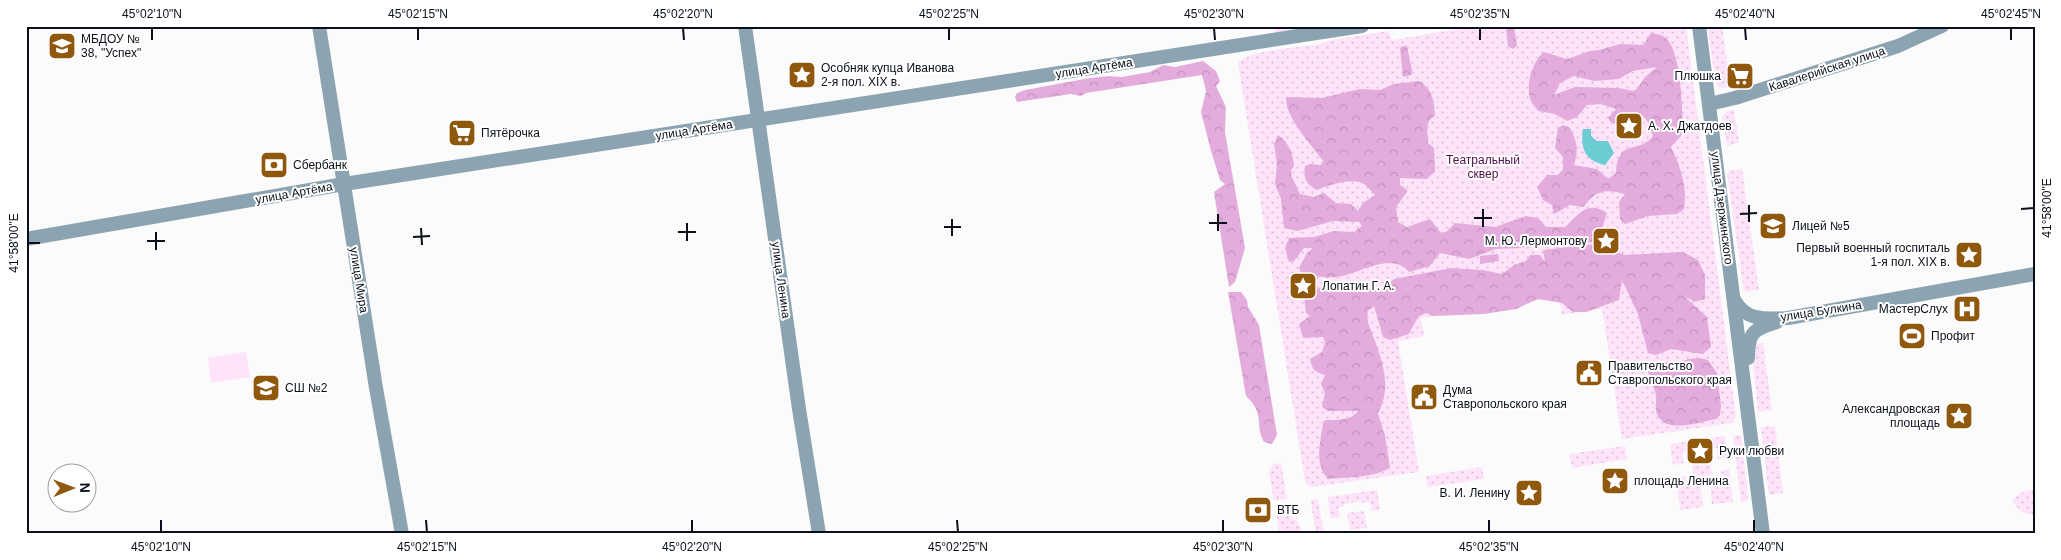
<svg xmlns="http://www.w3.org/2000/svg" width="2061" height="560" viewBox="0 0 2061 560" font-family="Helvetica,sans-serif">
  <defs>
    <pattern id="grass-dots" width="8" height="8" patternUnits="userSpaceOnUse" patternTransform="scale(1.25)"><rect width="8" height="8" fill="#fee3fa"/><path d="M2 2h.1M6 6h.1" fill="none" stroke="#d8c2d6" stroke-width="1.8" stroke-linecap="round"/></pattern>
    <pattern id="forest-crowns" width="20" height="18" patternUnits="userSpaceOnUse" patternTransform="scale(1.25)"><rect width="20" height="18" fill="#e4acdd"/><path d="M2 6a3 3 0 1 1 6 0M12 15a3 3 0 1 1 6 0" fill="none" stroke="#c293bd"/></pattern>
  </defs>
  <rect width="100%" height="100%" fill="#fbfbfb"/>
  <g fill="url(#grass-dots)">
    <path d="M 1274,26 L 1316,26 L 1275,33 Z"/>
    <path d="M 1475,26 L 1686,26 L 1736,417 L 1732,423 L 1622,439 L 1602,309 L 1562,315 L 1559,297 L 1421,318 L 1424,336 L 1398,341 L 1419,472 L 1311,487 L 1307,485 L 1305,481 L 1238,63 C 1247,50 1303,47 1321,44 L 1327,41 L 1388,31 L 1392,40 Z"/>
    <path d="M 1707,26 L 1722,26 L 1731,87 L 1720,88 L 1716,84 Z"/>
    <path d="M 1734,110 L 1739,142 L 1727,146 L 1722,117 L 1727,111 Z"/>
    <path d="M 1742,169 L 1759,290 L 1744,292 L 1727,173 L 1730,170 Z"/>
    <path d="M 1763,343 L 1772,410 L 1758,412 L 1751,345 Z"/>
    <path d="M 1775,426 L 1783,493 L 1769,495 L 1761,427 Z"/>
    <path d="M 1741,435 L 1748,496 L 1747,500 L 1741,502 L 1733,436 Z"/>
    <path d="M 1725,436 L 1728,458 L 1718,459 L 1717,448 L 1709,448 L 1708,446 L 1690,449 L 1690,451 L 1682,452 L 1684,463 L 1673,465 L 1670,444 Z"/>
    <path d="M 1625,446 L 1627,459 L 1572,468 L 1569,454 Z"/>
    <path d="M 1709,456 L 1712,475 L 1694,478 L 1691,459 Z"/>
    <path d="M 1281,463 L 1287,499 L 1274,501 L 1269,472 L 1273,464 Z"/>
    <path d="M 1482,467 L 1484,479 L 1428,487 L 1426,476 Z"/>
    <path d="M 1729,469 L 1733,502 L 1712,504 L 1710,484 L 1722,482 L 1721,471 Z"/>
    <path d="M 1686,476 L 1687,487 L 1700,485 L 1703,507 L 1680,510 L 1676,477 Z"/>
    <path d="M 2035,489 L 2035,516 L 2020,511 L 2012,501 L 2020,493 Z"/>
    <path d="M 1377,490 L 1380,510 L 1372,511 L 1370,502 L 1362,503 L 1362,501 L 1344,504 L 1344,506 L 1338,508 L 1340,517 L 1331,518 L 1328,497 Z"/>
    <path d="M 1318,499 L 1324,534 L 1316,534 L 1311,503 L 1312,500 Z"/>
    <path d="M 1287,505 L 1289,515 L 1299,523 L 1301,534 L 1279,534 L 1276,507 Z"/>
    <path d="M 1364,511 L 1367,528 L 1350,530 L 1347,513 Z"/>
  </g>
  <g fill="url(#forest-crowns)" fill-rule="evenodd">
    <path d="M 1509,26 L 1514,27 L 1517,46 L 1513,49 L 1508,46 L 1506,28 Z"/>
    <path d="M 1651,33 C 1655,34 1660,34 1663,36 C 1682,46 1682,109 1683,128 L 1681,136 L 1671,147 C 1680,165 1688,188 1684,209 L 1677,214 L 1648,216 L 1625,224 L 1620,219 L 1619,202 L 1625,194 C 1607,189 1595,189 1584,207 L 1570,205 L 1554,214 L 1552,205 L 1543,200 L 1537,187 L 1547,175 L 1558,175 L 1563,169 L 1563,157 L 1555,148 L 1558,128 L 1563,125 L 1570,128 C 1577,141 1579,150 1574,165 L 1597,169 L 1608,179 L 1616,173 C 1618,137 1638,155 1653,136 C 1649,124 1647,113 1632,114 L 1625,121 L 1612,124 L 1608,118 L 1616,109 L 1601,104 L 1587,105 L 1577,117 L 1567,121 L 1555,114 L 1538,111 C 1536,108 1532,104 1531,101 C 1525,85 1532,62 1544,52 L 1567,59 L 1590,51 L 1600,50 L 1620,44 L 1643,45 ZM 1657,67 L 1645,77 L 1637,89 L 1633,91 L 1619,88 L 1575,87 L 1554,95 L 1560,83 L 1574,76 L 1594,81 L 1619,79 L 1632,71 Z"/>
    <path d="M 1403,46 L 1407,46 L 1412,71 L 1411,75 L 1403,77 L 1400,48 Z"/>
    <path d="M 1203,61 L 1216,71 L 1220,81 L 1216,86 L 1226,107 L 1225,132 L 1245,248 L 1235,282 L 1229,287 L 1214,192 L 1225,184 L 1220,180 L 1211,151 L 1201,112 L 1206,91 L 1202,75 L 1086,93 L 1081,96 L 1071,94 L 1017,102 L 1015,97 L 1017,93 L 1025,90 L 1090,78 L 1108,76 L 1122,77 L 1150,72 L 1163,65 L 1175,67 Z"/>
    <path d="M 1419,81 C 1433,90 1434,100 1435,116 C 1424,121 1428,132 1428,143 L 1434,148 L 1435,172 L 1426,179 L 1400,178 L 1400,185 L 1407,190 L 1407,192 L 1396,207 L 1398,222 L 1407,227 L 1430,219 L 1441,233 L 1446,232 L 1455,223 L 1495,227 L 1526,216 L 1538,218 L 1546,227 L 1565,227 C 1579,214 1588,200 1607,213 L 1599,238 L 1592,242 L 1557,245 L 1541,243 L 1519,248 L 1496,249 L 1469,259 L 1440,253 L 1430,266 L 1409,272 C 1390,250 1359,275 1336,277 C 1324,278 1311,276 1301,273 L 1299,268 L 1307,253 L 1313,248 L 1304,248 L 1294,261 L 1289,262 L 1285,248 L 1289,238 L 1314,237 L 1334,231 L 1354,232 L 1362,226 L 1359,222 L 1333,221 L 1297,231 L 1284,228 L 1281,199 L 1275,184 L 1277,164 L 1274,144 L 1278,135 C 1289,143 1293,153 1294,166 L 1291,170 L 1291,175 L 1300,194 L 1314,197 L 1324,193 L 1336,203 L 1351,204 L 1358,211 L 1363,203 L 1375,195 C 1371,191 1367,185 1362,183 C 1350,178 1329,185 1317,190 C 1306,184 1303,178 1305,166 L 1310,164 L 1320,165 L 1324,162 C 1312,145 1285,118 1286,97 L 1321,98 L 1360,89 L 1380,90 L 1394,84 Z"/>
    <path d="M 1595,244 L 1625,255 L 1683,252 L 1698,260 L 1705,275 L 1705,299 L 1695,302 L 1684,296 L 1707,317 L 1711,347 L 1703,354 L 1671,349 L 1656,355 L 1648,353 L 1638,314 L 1622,280 L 1619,300 L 1586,312 L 1573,312 L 1562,303 L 1538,299 L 1516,309 L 1484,314 L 1432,316 L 1426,313 L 1418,317 L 1409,334 L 1390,340 L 1383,337 L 1374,306 L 1368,311 C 1366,322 1371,330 1375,341 C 1384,365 1391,390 1378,413 L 1385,436 L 1390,468 C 1372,478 1348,477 1328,479 C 1314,463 1320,444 1323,424 L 1325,420 C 1336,420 1351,421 1358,411 L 1328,411 L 1322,407 L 1325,393 L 1321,384 L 1325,375 C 1315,372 1312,370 1310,359 L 1322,352 L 1325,342 L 1323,337 L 1303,338 L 1299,324 L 1310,316 L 1306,313 L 1304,297 L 1321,287 L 1350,281 L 1378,291 L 1394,279 L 1451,268 L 1483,270 L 1502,274 L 1514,265 L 1526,261 L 1530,255 L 1540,255 L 1545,262 L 1543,250 Z"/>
    <path d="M 1498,254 L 1499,261 L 1480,264 L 1480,256 Z"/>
    <path d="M 1228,292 L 1241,292 L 1247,300 L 1248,307 L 1259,325 L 1277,435 L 1272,444 L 1264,442 C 1254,424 1266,415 1246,396 Z"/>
    <path d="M 1700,358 L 1708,360 L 1717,373 L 1721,406 L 1720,415 L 1716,419 C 1700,422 1662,436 1656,411 C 1655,406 1657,400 1656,395 C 1654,385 1648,379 1648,369 L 1654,362 L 1681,362 L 1688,359 Z"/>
  </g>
  <path fill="#fee3fa" d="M 246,352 L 250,377 L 211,383 L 208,358 Z"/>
  <path fill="#6bccd3" d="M 1583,129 L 1591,129 L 1591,136 L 1597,141 L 1608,141 L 1614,153 L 1605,165 C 1585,161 1580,148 1583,129 Z"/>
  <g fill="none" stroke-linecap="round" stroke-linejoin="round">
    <g stroke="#8ca4b2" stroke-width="14">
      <path d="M 319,26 L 376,388 L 402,534"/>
      <path d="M 745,26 L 799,409 L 819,534"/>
      <path d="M 1699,26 L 1763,534"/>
      <path d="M 1709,104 L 1735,98 L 1898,46 L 1942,26"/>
      <path d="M 26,239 L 344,184 L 1362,26"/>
      <path d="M 1735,301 C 1746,321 1766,319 1788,318 L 2035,274"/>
      <path d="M 1748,358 C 1748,333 1753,329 1777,322"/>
    </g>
  </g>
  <path fill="none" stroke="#0a0f1a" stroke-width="2" d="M 152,28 L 152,40M 418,28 L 418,40M 683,28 L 684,40M 949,28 L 949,40M 1214,28 L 1215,40M 1480,28 L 1480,40M 1745,28 L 1746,40M 2011,28 L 2011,40M 1749,205 L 1749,222M 1483,209 L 1483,227M 2021,209 L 2034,208M 1218,214 L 1218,231M 1740,214 L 1757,213M 1474,218 L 1492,218M 952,219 L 952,236M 687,223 L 687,241M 1209,223 L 1227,223M 944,227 L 961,227M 421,228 L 422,245M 156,232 L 156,250M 678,232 L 696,232M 413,237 L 430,236M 147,241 L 165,241M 28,243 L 40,243M 161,520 L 161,532M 426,520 L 427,532M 692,520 L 692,532M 957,520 L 958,532M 1223,520 L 1223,532M 1489,520 L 1489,532M 1754,520 L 1754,532"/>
  <defs>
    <symbol id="school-square" viewBox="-11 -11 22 22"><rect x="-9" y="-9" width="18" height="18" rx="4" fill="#8f580d" stroke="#fff"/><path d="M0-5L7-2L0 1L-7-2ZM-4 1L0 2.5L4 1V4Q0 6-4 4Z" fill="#fff"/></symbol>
    <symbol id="sight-square" viewBox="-11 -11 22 22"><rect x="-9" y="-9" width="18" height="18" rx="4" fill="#8f580d" stroke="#fff"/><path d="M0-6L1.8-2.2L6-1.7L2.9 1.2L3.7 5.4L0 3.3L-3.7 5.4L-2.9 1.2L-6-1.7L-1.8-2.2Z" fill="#fff"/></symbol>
    <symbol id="supermarket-square" viewBox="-11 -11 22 22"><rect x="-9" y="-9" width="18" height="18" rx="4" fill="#8f580d" stroke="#fff"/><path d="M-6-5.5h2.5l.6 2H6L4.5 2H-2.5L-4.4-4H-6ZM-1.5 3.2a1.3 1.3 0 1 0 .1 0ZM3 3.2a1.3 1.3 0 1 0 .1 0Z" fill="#fff"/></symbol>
    <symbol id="bank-square" viewBox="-11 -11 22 22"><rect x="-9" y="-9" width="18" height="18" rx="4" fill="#8f580d" stroke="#fff"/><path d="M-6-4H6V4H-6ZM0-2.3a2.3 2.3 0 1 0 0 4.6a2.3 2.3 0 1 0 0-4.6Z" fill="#fff"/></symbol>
    <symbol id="hospital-square" viewBox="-11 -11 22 22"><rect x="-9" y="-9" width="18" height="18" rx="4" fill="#8f580d" stroke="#fff"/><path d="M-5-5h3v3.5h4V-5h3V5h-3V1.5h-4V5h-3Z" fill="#fff"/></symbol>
    <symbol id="stadium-square" viewBox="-11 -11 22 22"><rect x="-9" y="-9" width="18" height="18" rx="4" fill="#8f580d" stroke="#fff"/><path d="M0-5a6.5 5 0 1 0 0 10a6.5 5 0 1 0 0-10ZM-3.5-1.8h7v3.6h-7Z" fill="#fff"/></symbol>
    <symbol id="civic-square" viewBox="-11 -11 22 22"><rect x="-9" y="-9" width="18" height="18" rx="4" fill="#8f580d" stroke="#fff"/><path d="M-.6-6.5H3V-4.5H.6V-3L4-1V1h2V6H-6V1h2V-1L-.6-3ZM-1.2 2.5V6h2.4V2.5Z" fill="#fff"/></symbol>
  </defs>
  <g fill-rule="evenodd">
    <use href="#school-square" x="46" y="30" width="32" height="32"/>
    <use href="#sight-square" x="786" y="59" width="32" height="32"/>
    <use href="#supermarket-square" x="1724" y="60" width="32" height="32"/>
    <use href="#sight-square" x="1613" y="110" width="32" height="32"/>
    <use href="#supermarket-square" x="446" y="117" width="32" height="32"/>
    <use href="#bank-square" x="258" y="149" width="32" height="32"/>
    <use href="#school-square" x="1757" y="210" width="32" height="32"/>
    <use href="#sight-square" x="1590" y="225" width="32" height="32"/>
    <use href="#sight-square" x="1953" y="239" width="32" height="32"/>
    <use href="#sight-square" x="1287" y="270" width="32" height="32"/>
    <use href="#hospital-square" x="1951" y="293" width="32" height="32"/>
    <use href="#stadium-square" x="1896" y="320" width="32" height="32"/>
    <use href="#civic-square" x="1573" y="357" width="32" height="32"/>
    <use href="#school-square" x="250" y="372" width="32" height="32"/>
    <use href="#civic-square" x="1408" y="381" width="32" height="32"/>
    <use href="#sight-square" x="1943" y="400" width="32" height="32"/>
    <use href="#sight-square" x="1684" y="435" width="32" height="32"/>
    <use href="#sight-square" x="1599" y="465" width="32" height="32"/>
    <use href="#sight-square" x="1513" y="477" width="32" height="32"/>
    <use href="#bank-square" x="1242" y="494" width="32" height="32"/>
  </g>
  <g text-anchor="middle" stroke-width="4" stroke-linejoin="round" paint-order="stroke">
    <g font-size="12" fill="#0a0f1a" stroke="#fff" text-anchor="start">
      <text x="81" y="43">МБДОУ №<tspan x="81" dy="14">38, "Успех"</tspan></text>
      <text x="821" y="72">Особняк купца Иванова<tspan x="821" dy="14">2-я пол. XIX в.</tspan></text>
      <text x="1721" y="80" text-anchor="end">Плюшка</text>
      <text x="1648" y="130">А. Х. Джатдоев</text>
      <text x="481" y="137">Пятёрочка</text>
      <text x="293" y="169">Сбербанк</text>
      <text x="1792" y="230">Лицей №5</text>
      <text x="1587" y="245" text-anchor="end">М. Ю. Лермонтову</text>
      <text x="1950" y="252" text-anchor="end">Первый военный госпиталь<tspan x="1950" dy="14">1-я пол. XIX в.</tspan></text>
      <text x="1322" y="290">Лопатин Г. А.</text>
      <text x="1948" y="313" text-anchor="end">МастерСлух</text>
      <text x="1931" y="340">Профит</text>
      <text x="1608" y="370">Правительство<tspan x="1608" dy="14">Ставропольского края</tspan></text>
      <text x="285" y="392">СШ №2</text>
      <text x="1443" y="394">Дума<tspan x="1443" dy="14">Ставропольского края</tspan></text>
      <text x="1940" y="413" text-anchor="end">Александровская<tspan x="1940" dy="14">площадь</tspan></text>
      <text x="1719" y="455">Руки любви</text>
      <text x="1634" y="485">площадь Ленина</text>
      <text x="1510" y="497" text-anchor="end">В. И. Ленину</text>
      <text x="1277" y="514">ВТБ</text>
    </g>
    <g font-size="12" fill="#0a0f1a" stroke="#fff">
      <text transform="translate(1094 68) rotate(-9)" y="4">улица Артёма</text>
      <text transform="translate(1827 69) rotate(-18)" y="4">Кавалерийская улица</text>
      <text transform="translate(694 130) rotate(-9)" y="4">улица Артёма</text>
      <text transform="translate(294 193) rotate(-10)" y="4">улица Артёма</text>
      <text transform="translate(1722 208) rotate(83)" y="4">улица Дзержинского</text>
      <text transform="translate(359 280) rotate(81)" y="4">улица Мира</text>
      <text transform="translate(781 280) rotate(82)" y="4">улица Ленина</text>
      <text transform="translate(1821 311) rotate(-9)" y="4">улица Булкина</text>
    </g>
    <g font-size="12" fill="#500e4c" stroke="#fff">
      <text x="1483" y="164">Театральный<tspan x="1483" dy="14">сквер</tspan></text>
    </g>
  </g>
  <rect width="2061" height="560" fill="none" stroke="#ffffff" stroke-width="55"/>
  <g transform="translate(72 488) rotate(89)"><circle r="24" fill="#ffffff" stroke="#9d9fa3"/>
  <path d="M0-4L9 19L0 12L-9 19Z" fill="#8f580d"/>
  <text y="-8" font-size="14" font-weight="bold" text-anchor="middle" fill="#0a0f1a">N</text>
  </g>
  <rect x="28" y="28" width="2006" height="504" fill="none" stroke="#0a0f1a" stroke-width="2"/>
  <g font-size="12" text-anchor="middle" fill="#0a0f1a">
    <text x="152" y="18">45°02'10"N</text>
    <text x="418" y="18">45°02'15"N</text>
    <text x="683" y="18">45°02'20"N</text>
    <text x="949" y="18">45°02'25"N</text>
    <text x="1214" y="18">45°02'30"N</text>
    <text x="1480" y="18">45°02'35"N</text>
    <text x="1745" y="18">45°02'40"N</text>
    <text x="2011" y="18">45°02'45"N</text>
    <text transform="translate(2047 208) rotate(-90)" y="4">41°58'00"E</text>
    <text transform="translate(14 243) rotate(-90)" y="4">41°58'00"E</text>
    <text x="161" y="551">45°02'10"N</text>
    <text x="427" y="551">45°02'15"N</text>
    <text x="692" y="551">45°02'20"N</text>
    <text x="958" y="551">45°02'25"N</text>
    <text x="1223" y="551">45°02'30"N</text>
    <text x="1489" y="551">45°02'35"N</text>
    <text x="1754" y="551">45°02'40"N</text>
  </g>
</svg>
